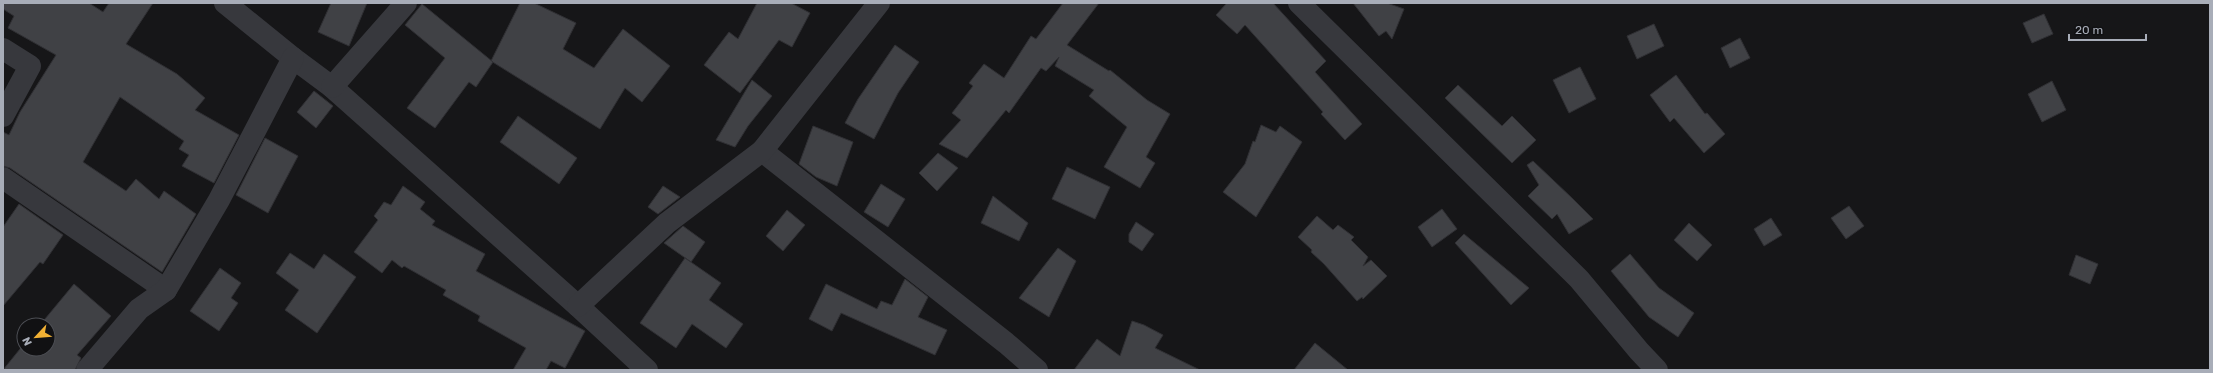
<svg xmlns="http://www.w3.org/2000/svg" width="2213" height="373" viewBox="0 0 2213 373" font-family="Rubik,sans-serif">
  <rect width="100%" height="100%" fill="#161618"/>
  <g fill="#404145" stroke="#303034">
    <path d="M 3,3 L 89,3 L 103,12 L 109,3 L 153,3 L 126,44 L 177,74 L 205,98 L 195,110 L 239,135 L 214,183 L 182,166 L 189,155 L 179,149 L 184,141 L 120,97 L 83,162 L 126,191 L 136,179 L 159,199 L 164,191 L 196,214 L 162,272 L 10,168 L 3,166 L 3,132 L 9,135 L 20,112 L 56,55 L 8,28 L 14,16 L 3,9 Z"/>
    <path d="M 331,3 L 367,3 L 349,46 L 318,32 Z"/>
    <path d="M 520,3 L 534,3 L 576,23 L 563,49 L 594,68 L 623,29 L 670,66 L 642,102 L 625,88 L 600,129 L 491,61 Z"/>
    <path d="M 757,3 L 791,3 L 810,13 L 792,47 L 779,40 L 740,93 L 704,65 L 729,32 L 738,39 Z"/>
    <path d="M 1063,3 L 1099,3 L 1067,45 L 1109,71 L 1110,70 L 1147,100 L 1170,114 L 1146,157 L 1155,163 L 1140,188 L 1104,167 L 1127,127 L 1089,96 L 1094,90 L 1055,66 L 1059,57 L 1046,71 L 1041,68 L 1009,113 L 1006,110 L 967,158 L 939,144 L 961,120 L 952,113 L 973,86 L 969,83 L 984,64 L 1004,78 L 1031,36 L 1036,39 Z"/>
    <path d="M 1224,3 L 1273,3 L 1326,61 L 1315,72 L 1362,124 L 1345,140 L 1321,114 L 1323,112 L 1245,25 L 1237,34 L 1216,15 L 1226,4 Z"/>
    <path d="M 1353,3 L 1387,3 L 1404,9 L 1392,39 L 1386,31 L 1379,36 Z"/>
    <path d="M 422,4 L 493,62 L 476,87 L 469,82 L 435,128 L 407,108 L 445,58 L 405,25 Z"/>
    <path d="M 2044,14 L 2053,34 L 2032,43 L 2023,23 Z"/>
    <path d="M 1654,24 L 1664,46 L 1637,59 L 1627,36 Z"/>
    <path d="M 1740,38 L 1750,58 L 1730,68 L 1721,48 Z"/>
    <path d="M 895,45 L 919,62 L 898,93 L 874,139 L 845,123 L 858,99 Z"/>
    <path d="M 1580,67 L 1596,99 L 1569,113 L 1553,80 Z"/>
    <path d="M 1676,75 L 1705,114 L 1707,113 L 1725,134 L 1704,153 L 1674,118 L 1670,122 L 1650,95 Z"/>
    <path d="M 752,80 L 772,96 L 748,126 L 735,147 L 716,140 Z"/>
    <path d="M 2052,81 L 2066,110 L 2042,122 L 2028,94 Z"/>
    <path d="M 1458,85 L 1502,126 L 1512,116 L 1536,140 L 1512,163 L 1445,98 Z"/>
    <path d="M 314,91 L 333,106 L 316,128 L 297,112 Z"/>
    <path d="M 518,116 L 577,158 L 559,184 L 500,142 Z"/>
    <path d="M 1261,125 L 1276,132 L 1280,126 L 1302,142 L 1256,217 L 1223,192 L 1245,164 L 1253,141 L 1255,142 Z"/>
    <path d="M 813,126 L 853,142 L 837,186 L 816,177 L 799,164 Z"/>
    <path d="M 265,138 L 298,156 L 268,213 L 236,195 Z"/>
    <path d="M 938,153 L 958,168 L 937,191 L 919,173 Z"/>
    <path d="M 1533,161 L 1572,198 L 1593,219 L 1569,234 L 1557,214 L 1552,219 L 1528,196 L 1539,185 L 1527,165 Z"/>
    <path d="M 1067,167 L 1110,187 L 1095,219 L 1052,199 Z"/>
    <path d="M 881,184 L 905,199 L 888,227 L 864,212 Z"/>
    <path d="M 403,186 L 425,202 L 420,209 L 435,221 L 432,225 L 485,254 L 476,271 L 585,331 L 565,368 L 551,361 L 546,370 L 513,370 L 526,348 L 478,321 L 480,316 L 443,295 L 446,290 L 404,266 L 402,268 L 392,260 L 382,273 L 354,252 L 378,220 L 374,216 L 384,202 L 391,205 Z"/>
    <path d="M 663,186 L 680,197 L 658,214 L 648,207 Z"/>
    <path d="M 993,196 L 1028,223 L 1019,241 L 981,223 Z"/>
    <path d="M 19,204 L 63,235 L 43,264 L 40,262 L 3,306 L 3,227 Z"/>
    <path d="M 1849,206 L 1864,226 L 1846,239 L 1831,218 Z"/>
    <path d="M 1442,209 L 1457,229 L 1432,247 L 1418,227 Z"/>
    <path d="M 787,210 L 805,225 L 783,251 L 766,236 Z"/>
    <path d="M 1317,216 L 1333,230 L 1338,225 L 1354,237 L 1351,240 L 1368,257 L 1363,266 L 1371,260 L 1387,276 L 1363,299 L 1362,297 L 1357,301 L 1324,264 L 1311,252 L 1312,250 L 1298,237 Z"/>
    <path d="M 1771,218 L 1782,235 L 1764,246 L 1754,229 Z"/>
    <path d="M 1136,222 L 1154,234 L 1142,251 L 1129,242 L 1129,234 Z"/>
    <path d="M 1689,223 L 1712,245 L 1697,261 L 1674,240 Z"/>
    <path d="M 683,226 L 705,242 L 691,262 L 664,243 Z"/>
    <path d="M 1464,234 L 1529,288 L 1511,305 L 1455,243 Z"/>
    <path d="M 1058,248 L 1076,261 L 1049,317 L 1019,298 Z"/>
    <path d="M 290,253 L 314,269 L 324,254 L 356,277 L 317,333 L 285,310 L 299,290 L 276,273 Z"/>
    <path d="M 1630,254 L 1659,288 L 1694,313 L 1678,337 L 1649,317 L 1611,271 Z"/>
    <path d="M 2076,255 L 2098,264 L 2090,284 L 2069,275 Z"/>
    <path d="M 685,258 L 721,283 L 709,300 L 743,324 L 726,348 L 692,324 L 676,348 L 640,323 Z"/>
    <path d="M 220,268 L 241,283 L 231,298 L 238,303 L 219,331 L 190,311 Z"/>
    <path d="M 905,279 L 928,297 L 918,317 L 947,330 L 935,355 L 841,313 L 832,331 L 809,319 L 826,284 L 877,309 L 881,301 L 892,305 Z"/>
    <path d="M 74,284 L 111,316 L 77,355 L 81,358 L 75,370 L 3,370 L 24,344 L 24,349 L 48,349 L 48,325 L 40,325 Z"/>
    <path d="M 1132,321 L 1144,325 L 1163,335 L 1155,348 L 1200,370 L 1074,370 L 1097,339 L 1120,356 Z"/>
    <path d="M 1315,343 L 1348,370 L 1294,370 Z"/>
  </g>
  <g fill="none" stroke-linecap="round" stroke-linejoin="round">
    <g stroke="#37383d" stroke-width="22">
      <path d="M 225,3 L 293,58 L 332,87 L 578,306 L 647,370"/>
      <path d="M 1299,3 L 1579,279 L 1639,351 L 1657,370"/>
      <path d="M 3,49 L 30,66 L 3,116"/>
      <path d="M 332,87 L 406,3"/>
      <path d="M 762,151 L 1006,343 L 1037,370"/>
      <path d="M 3,178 L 166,290"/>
      <path d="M 578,306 L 667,223 L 762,151 L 879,3"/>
      <path d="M 87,370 L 139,309 L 166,290 L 219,200 L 293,58"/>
    </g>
  </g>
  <rect width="2213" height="373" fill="none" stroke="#a8adb8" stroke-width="8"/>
  <g transform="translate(36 337) rotate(244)"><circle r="19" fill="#111113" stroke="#4d4f55"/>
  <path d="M0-3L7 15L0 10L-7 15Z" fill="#f2b134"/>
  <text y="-6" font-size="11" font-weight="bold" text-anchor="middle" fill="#a8adb8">N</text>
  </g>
  <path d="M2069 34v6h77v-6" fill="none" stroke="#a8adb8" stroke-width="2"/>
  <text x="2075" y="34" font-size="12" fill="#a8adb8" stroke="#111113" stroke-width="3" paint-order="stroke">20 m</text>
</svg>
